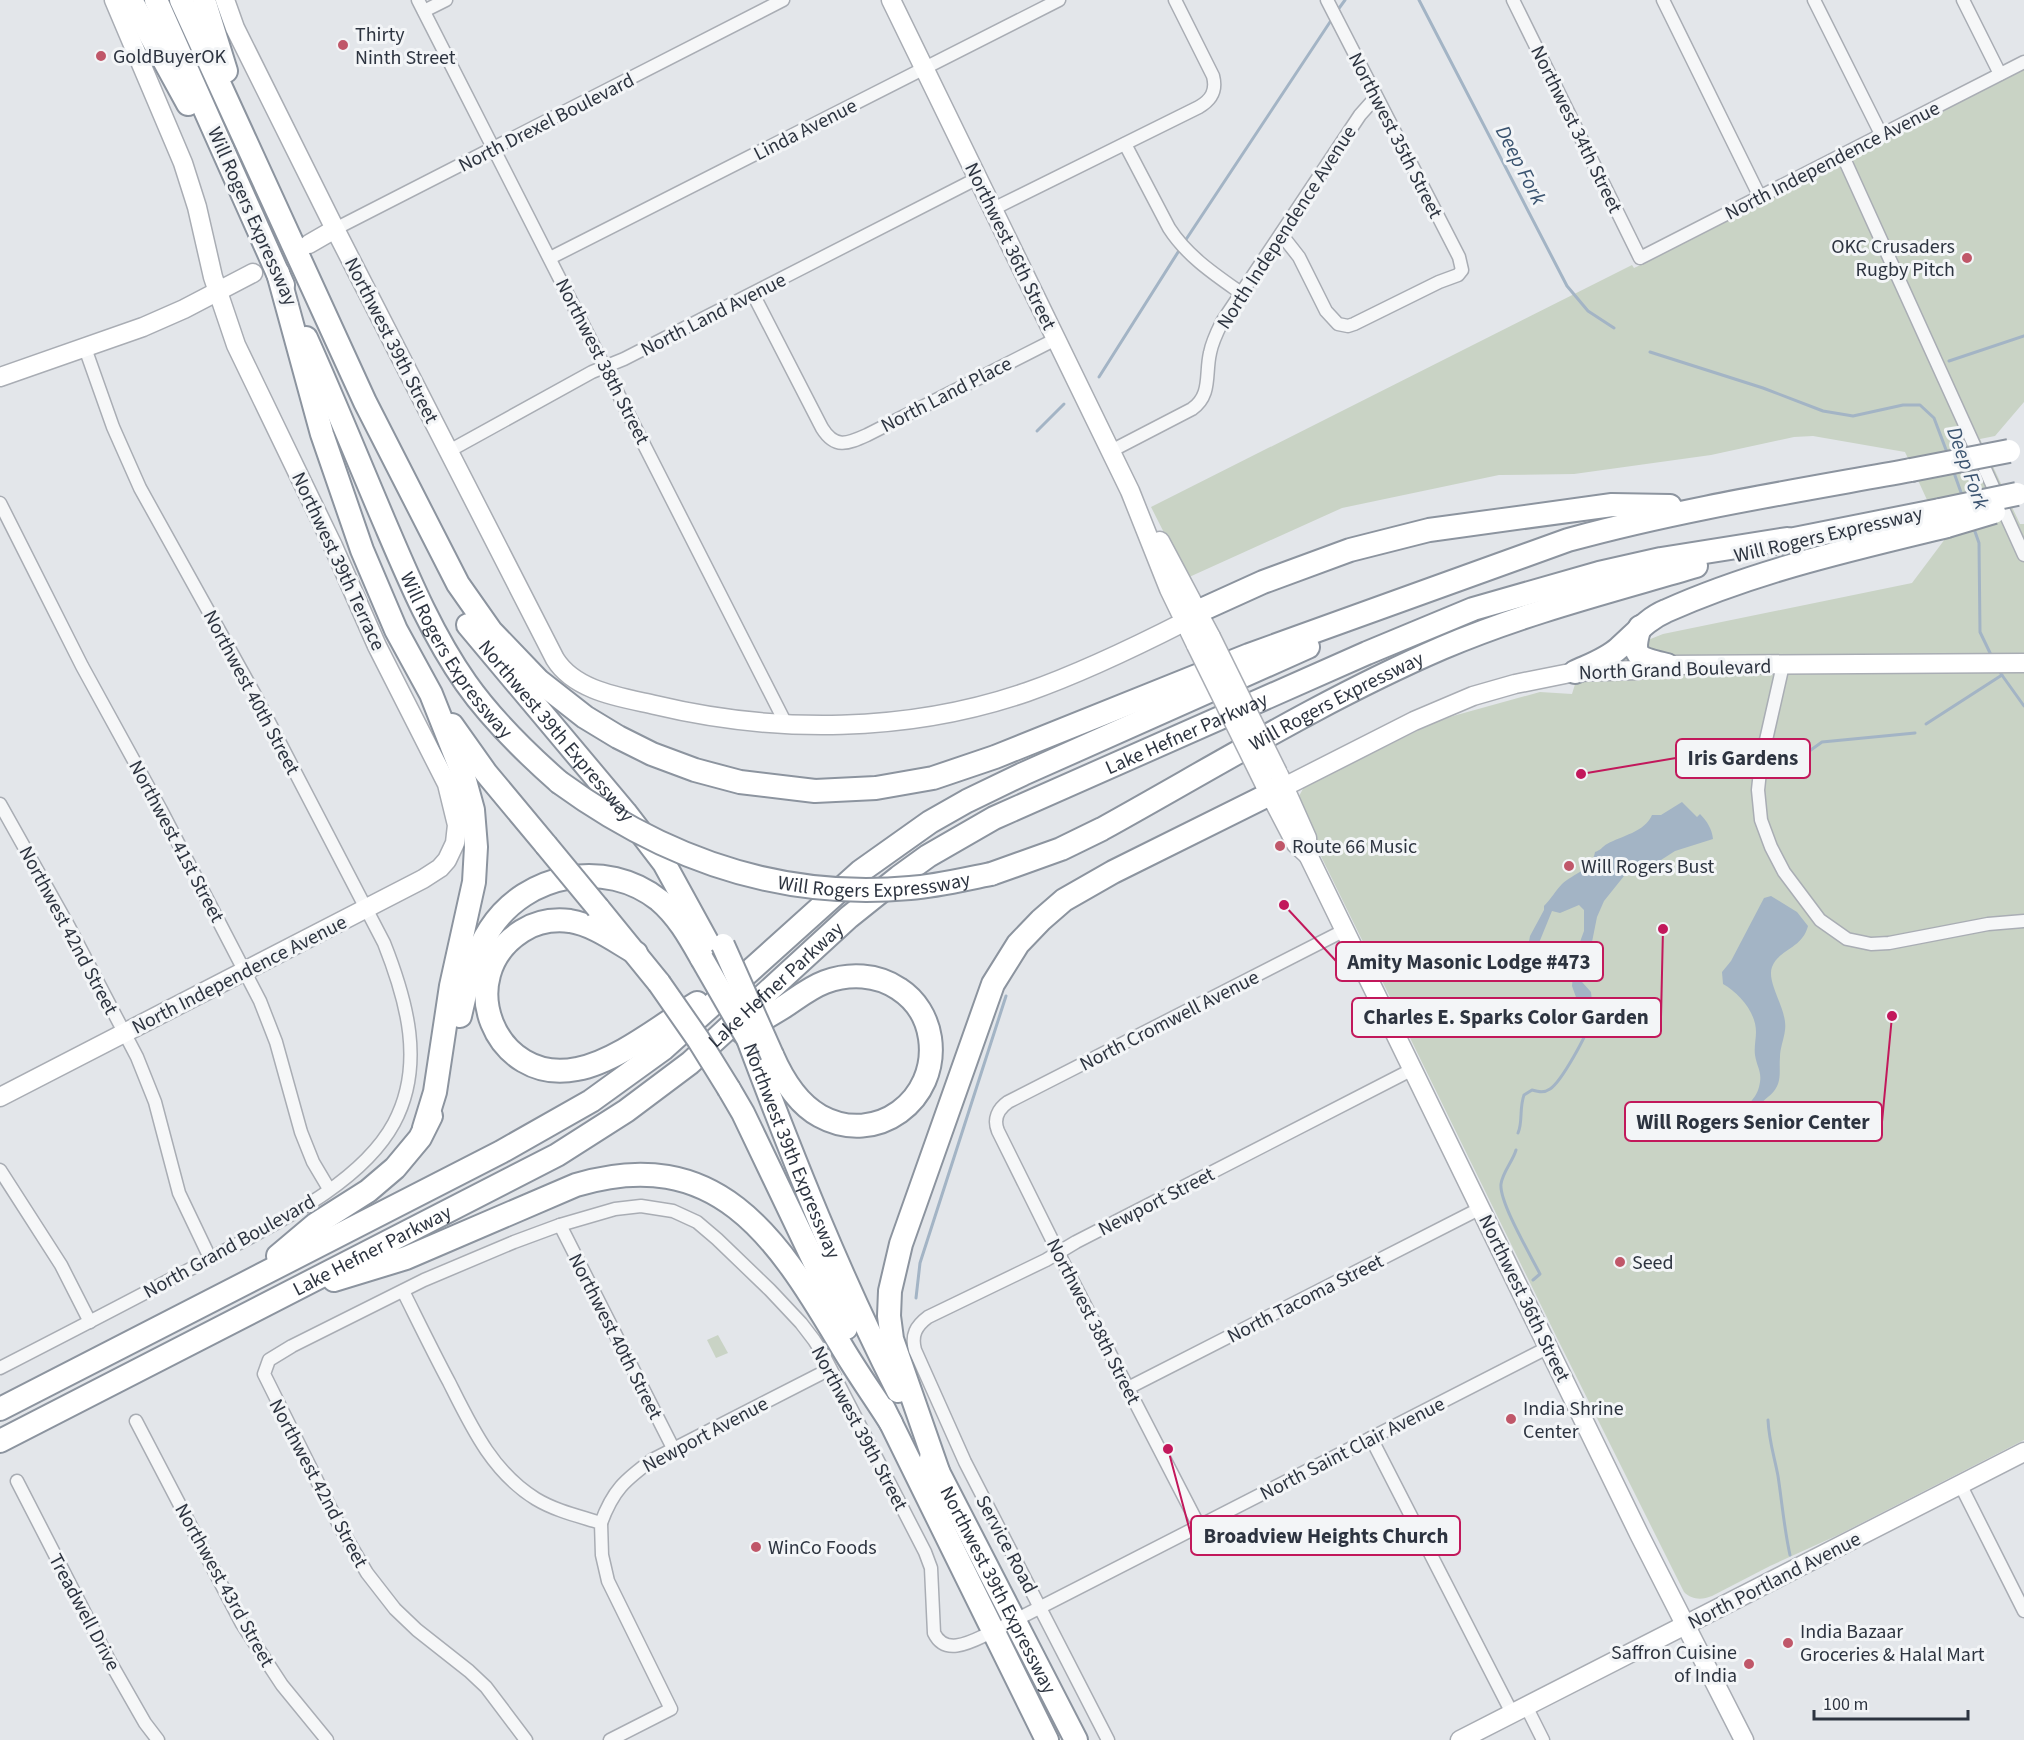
<svg xmlns="http://www.w3.org/2000/svg" width="2024" height="1740" viewBox="0 0 2024 1740" font-family="'Source Sans 3',sans-serif">
  <rect width="100%" height="100%" fill="#e3e6ea"/>
  <g fill="#c9d3c5">
    <path d="M 2024,69 L 2024,402 L 1995,436 L 1980,439 L 2020,524 L 2024,524 L 2024,1440 L 1838,1535 L 1770,1566 L 1712,1596 C 1702,1600 1692,1600 1684,1592 L 1559,1342 L 1316,846 L 1299,796 L 1304,787 L 1429,725 L 1453,716 L 1540,692 L 1572,694 L 1576,681 L 1628,648 L 1663,634 L 1912,583 L 1945,539 L 1905,452 L 1813,436 L 1794,437 L 1711,455 L 1574,474 L 1499,475 L 1342,508 L 1187,578 L 1151,507 L 1632,265 L 1634,268 L 1647,262 Z"/>
    <path d="M 718,1335 L 728,1353 L 716,1358 L 707,1340 Z"/>
  </g>
  <g fill="#a3b4c5">
    <path d="M 1682,802 L 1697,817 L 1700,814 C 1707,821 1712,829 1713,839 L 1675,851 L 1661,860 L 1628,871 L 1604,901 L 1597,917 L 1592,942 L 1582,974 L 1582,982 L 1591,992 L 1592,1001 L 1586,998 L 1577,1000 L 1572,986 L 1573,975 L 1577,950 L 1584,931 L 1584,910 L 1579,905 L 1560,913 L 1552,911 L 1532,960 L 1526,958 L 1530,936 L 1544,910 L 1544,906 C 1551,899 1556,890 1562,884 C 1574,873 1592,870 1595,852 C 1601,850 1602,847 1607,844 C 1621,836 1645,832 1652,815 L 1661,815 Z"/>
    <path d="M 1771,896 L 1797,912 L 1808,926 C 1802,949 1779,949 1772,967 C 1766,983 1788,1010 1785,1030 C 1784,1039 1780,1048 1780,1057 C 1779,1067 1781,1075 1778,1084 C 1771,1102 1755,1096 1754,1127 L 1748,1128 C 1737,1106 1755,1104 1759,1087 C 1763,1072 1757,1068 1755,1055 C 1754,1047 1756,1039 1756,1032 C 1756,1012 1739,993 1723,984 L 1722,972 L 1731,961 L 1764,898 Z"/>
  </g>
  <g fill="none" stroke-linecap="round" stroke-linejoin="round">
    <g stroke="#a3b4c5" stroke-width="3">
      <path d="M 1419,0 L 1567,286 L 1588,311 L 1614,328"/>
      <path d="M 1337,11 L 1345,0"/>
      <path d="M 1185,241 L 1332,19"/>
      <path d="M 1650,352 L 1763,388 L 1823,411 L 1853,416 L 1903,405 L 1920,405 L 1934,418 L 1948,455"/>
      <path d="M 1949,361 L 2024,336"/>
      <path d="M 1099,377 L 1180,249"/>
      <path d="M 1037,431 L 1064,404"/>
      <path d="M 1953,470 L 1963,498"/>
      <path d="M 1973,526 L 1979,543 L 1980,632 L 1992,657"/>
      <path d="M 1999,671 L 2024,706"/>
      <path d="M 1926,724 L 2002,675"/>
      <path d="M 1777,755 L 1784,752 L 1808,752 L 1822,742 L 1915,733"/>
      <path d="M 1518,1133 C 1523,1122 1519,1109 1524,1095 L 1532,1090 C 1539,1092 1544,1093 1550,1089 C 1561,1082 1588,1034 1590,1021 C 1591,1014 1587,1005 1586,998"/>
      <path d="M 1516,1150 C 1512,1163 1503,1171 1501,1184 C 1499,1202 1531,1256 1540,1274 L 1533,1280"/>
      <path d="M 916,1298 L 920,1263 L 1006,996"/>
      <path d="M 1768,1420 C 1769,1441 1774,1455 1778,1476 C 1782,1502 1784,1528 1790,1555"/>
    </g>
    <defs>
      <g id="street">
        <path d="M 418,0 L 786,724"/>
        <path d="M 1513,0 L 1640,258 L 2024,62"/>
        <path d="M 1663,0 L 1760,197"/>
        <path d="M 1814,0 L 1881,134"/>
        <path d="M 1963,0 L 2000,74"/>
        <path d="M 424,11 L 446,0"/>
        <path d="M 1125,144 L 1169,228 C 1187,256 1214,274 1241,293"/>
        <path d="M 1842,154 L 2024,555"/>
        <path d="M 993,209 L 1199,107 C 1211,100 1217,91 1213,76 L 1175,0"/>
        <path d="M 335,229 L 783,0"/>
        <path d="M 1281,234 L 1299,257 L 1326,311 L 1338,324 L 1348,326 L 1354,324 L 1439,282 L 1458,275 L 1462,270 L 1459,257 L 1327,0"/>
        <path d="M 550,258 L 1059,0"/>
        <path d="M 753,294 L 822,428 C 835,449 847,444 867,435 L 1056,339"/>
        <path d="M 449,451 L 592,372 L 624,359 L 978,178"/>
        <path d="M 1111,451 L 1192,409 C 1212,395 1205,374 1210,353 C 1212,342 1217,332 1222,322 L 1360,115 L 1376,97"/>
        <path d="M 0,503 L 82,666 L 161,810 L 260,1001 L 276,1042 L 301,1132 L 313,1162 L 329,1189"/>
        <path d="M 1783,665 L 1761,762 L 1758,790 L 1761,820 L 1771,847 L 1784,872 L 1820,920 L 1847,939 L 1871,944 L 1889,943 L 1988,924 L 2024,921"/>
        <path d="M 0,804 L 69,927 L 137,1057 L 155,1102 L 179,1193 L 210,1258"/>
        <path d="M 0,1170 L 61,1265 L 90,1322"/>
        <path d="M 560,1225 L 673,1448"/>
        <path d="M 403,1291 C 418,1321 433,1352 449,1382 C 471,1426 492,1472 536,1499 C 556,1511 579,1516 601,1523 L 602,1555 L 608,1581 L 671,1709 L 610,1740"/>
        <path d="M 0,1368 C 70,1332 140,1296 209,1259 C 270,1226 360,1186 394,1123 C 425,1065 407,1001 384,943 L 255,695 L 140,488 L 113,427 L 85,348"/>
        <path d="M 1128,1388 L 1481,1208"/>
        <path d="M 136,1421 L 242,1624 L 282,1685 L 327,1740"/>
        <path d="M 1371,1438 L 1512,1713"/>
        <path d="M 17,1481 L 109,1660 L 145,1723 L 158,1740"/>
        <path d="M 1960,1484 L 2024,1611"/>
        <path d="M 601,1523 C 613,1490 625,1480 652,1460 L 830,1369"/>
        <path d="M 1199,1526 L 1070,1276 L 998,1131 C 993,1119 998,1109 1008,1102 L 1345,930"/>
        <path d="M 1526,1706 L 1543,1740"/>
        <path d="M 526,1740 L 486,1687 L 469,1671 L 417,1630 L 395,1609 L 367,1573 L 340,1527 L 264,1374 L 269,1360 L 292,1346 L 424,1280 L 514,1242 L 560,1225 L 615,1209 L 641,1206 L 673,1211 L 697,1222 L 717,1239 L 770,1290 L 801,1323 L 814,1340 L 823,1354 L 925,1552 L 931,1568 L 934,1633 C 946,1658 974,1640 992,1632 L 1549,1347"/>
        <path d="M 1108,1740 L 965,1462 L 915,1350 C 911,1335 916,1326 928,1317 L 1046,1260 L 1076,1242 L 1413,1069"/>
      </g>
      <g id="secondary">
        <path d="M 225,0 L 235,28 L 335,229 L 555,659 C 575,691 620,697 655,705 C 776,734 908,733 1027,692 C 1081,673 1133,648 1184,622"/>
        <path d="M 891,0 L 1130,491 L 1169,589 L 1196,645"/>
        <path d="M 309,244 L 335,229"/>
        <path d="M 0,377 L 143,327 L 184,309 L 253,273"/>
        <path d="M 1160,541 L 1211,637"/>
        <path d="M 1279,775 L 1307,838 L 1308,855 L 1639,1534 L 1744,1740"/>
        <path d="M 1264,783 L 1296,844 L 1308,855"/>
        <path d="M 1284,787 L 1414,721 L 1473,696 L 1515,684 L 1575,672 L 1638,670 L 1667,665 L 2024,663"/>
        <path d="M 0,1097 L 423,879 L 440,868 L 447,860 L 455,843 L 457,825 L 447,784 L 377,646 L 333,546 L 236,345 L 213,277 L 197,207 L 183,163 L 114,0"/>
        <path d="M 1460,1740 L 2024,1452"/>
      </g>
      <g id="highway">
        <path d="M 131,0 L 188,104"/>
        <path d="M 156,0 L 283,285"/>
        <path d="M 181,0 L 365,402 L 458,584 L 491,631 L 539,681 L 585,717 L 618,737 L 652,754 L 695,770 L 740,782 L 815,791 L 876,788 L 933,778 L 995,757 L 1249,655 L 1568,540 C 1681,509 1796,491 1911,470"/>
        <path d="M 204,0 L 226,71"/>
        <path d="M 278,273 L 322,434 L 362,550 L 396,630 L 431,694 L 464,777 L 473,810 L 476,847 L 474,882 L 451,986 L 435,1092 L 424,1128"/>
        <path id="s1" d="M 306,338 C 333,398 358,460 384,521 C 408,577 431,633 466,683 C 492,720 525,752 559,782"/>
        <path d="M 1774,543 L 1940,510"/>
        <path d="M 1184,622 L 1199,611 L 1263,582 L 1350,550 L 1429,530 L 1612,505 L 1670,506"/>
        <path id="s2" d="M 468,625 L 625,812 L 664,863 L 709,945"/>
        <path d="M 1640,627 C 1630,658 1639,658 1667,665"/>
        <path d="M 1575,672 C 1590,665 1607,659 1619,648 C 1635,634 1647,619 1666,611 C 1755,571 1852,549 1947,526"/>
        <path d="M 452,725 L 486,773 L 546,845"/>
        <path id="s3" d="M 991,874 L 1061,849 L 1102,829 C 1214,767 1324,699 1442,648 C 1524,613 1611,591 1696,566"/>
        <path d="M 598,908 L 659,983"/>
        <path d="M 636,953 C 615,941 594,925 570,921 C 553,919 536,922 522,931 C 451,976 495,1086 577,1069 C 616,1062 663,1024 697,1003"/>
        <path d="M 460,1016 C 467,986 473,955 490,929 C 526,873 606,858 659,900 C 678,916 690,938 702,959"/>
        <path d="M 742,1032 C 755,1024 769,1016 782,1008 C 796,999 809,988 825,982 C 849,973 877,974 899,989 C 916,1000 927,1018 930,1038 C 939,1100 876,1147 820,1116 C 798,1104 782,1078 772,1055"/>
        <path id="s4" d="M 748,1039 C 793,1159 840,1277 898,1391"/>
        <path d="M 729,1089 L 743,1113 L 846,1328"/>
        <path d="M 278,1256 L 316,1224 L 368,1191 L 395,1168 L 420,1138 L 431,1116"/>
        <path d="M 334,1280 L 406,1258 L 576,1185 C 716,1143 776,1236 839,1342 C 855,1370 874,1396 891,1423"/>
        <path d="M 0,1409 L 501,1152 L 591,1101 L 663,1049 L 861,871 L 930,822 L 967,801 L 1023,774 L 1308,647"/>
        <path d="M 884,1409 L 1047,1740"/>
        <path id="s5" d="M 0,1441 L 557,1155 L 626,1111 L 690,1063 L 849,917 L 899,877 L 928,856 L 994,818 L 1367,653 L 1473,609 L 1599,573 L 1661,559 L 1787,539"/>
        <path id="s6" d="M 931,1458 L 1076,1740"/>
        <path d="M 938,1471 L 892,1339 L 889,1316 L 890,1291 L 901,1244 L 993,984 L 1018,944 L 1041,920 L 1064,900 L 1113,872 L 1284,787"/>
      </g>
    </defs>
    <use href="#street" stroke="#a9adb4" stroke-width="15"/>
    <use href="#secondary" stroke="#a9adb4" stroke-width="21"/>
    <use href="#highway" stroke="#8c949f" stroke-width="26"/>
    <use href="#street" stroke="#f6f7f8" stroke-width="12"/>
    <use href="#secondary" stroke="#fff" stroke-width="18"/>
    <use href="#highway" stroke="#fff" stroke-width="22"/>
    <defs>
      <g id="secondary-bridge">
        <path d="M 1211,637 L 1278,773"/>
        <path d="M 1196,645 L 1264,783"/>
      </g>
      <g id="highway-bridge">
        <path d="M 1911,470 L 2009,451"/>
        <path d="M 1940,510 L 2017,494"/>
        <path d="M 1947,526 L 1994,512"/>
        <path id="s7" d="M 559,782 C 663,858 780,900 910,888 C 937,886 965,879 991,874"/>
        <path d="M 546,845 L 598,908"/>
        <path d="M 723,945 L 772,1055"/>
        <path d="M 702,959 L 748,1039"/>
        <path d="M 659,983 L 698,1039 L 729,1089"/>
      </g>
    </defs>
    <use href="#secondary-bridge" stroke="#a9adb4" stroke-width="21" stroke-linecap="butt"/>
    <use href="#highway-bridge" stroke="#8c949f" stroke-width="26" stroke-linecap="butt"/>
    <use href="#secondary-bridge" stroke="#fff" stroke-width="18"/>
    <use href="#highway-bridge" stroke="#fff" stroke-width="22"/>
  </g>
  <g fill="#c05769" stroke="#f3f5f7" stroke-width="2">
    <circle cx="343" cy="45" r="6"/>
    <circle cx="101" cy="56" r="6"/>
    <circle cx="1967" cy="258" r="6"/>
    <circle cx="1280" cy="846" r="6"/>
    <circle cx="1569" cy="866" r="6"/>
    <circle cx="1620" cy="1262" r="6"/>
    <circle cx="1511" cy="1419" r="6"/>
    <circle cx="756" cy="1547" r="6"/>
    <circle cx="1788" cy="1643" r="6"/>
    <circle cx="1749" cy="1664" r="6"/>
  </g>
  <g text-anchor="middle" stroke-width="6" stroke-linejoin="round" paint-order="stroke">
    <g font-size="20" fill="#2d3440" stroke="#f3f5f7" text-anchor="start">
      <text x="355" y="41">Thirty<tspan x="355" dy="23">Ninth Street</tspan></text>
      <text x="113" y="63">GoldBuyerOK</text>
      <text x="1955" y="253" text-anchor="end">OKC Crusaders<tspan x="1955" dy="23">Rugby Pitch</tspan></text>
      <text x="1292" y="853">Route 66 Music</text>
      <text x="1581" y="873">Will Rogers Bust</text>
      <text x="1632" y="1269">Seed</text>
      <text x="1523" y="1415">India Shrine<tspan x="1523" dy="23">Center</tspan></text>
      <text x="768" y="1554">WinCo Foods</text>
      <text x="1800" y="1638">India Bazaar<tspan x="1800" dy="23">Groceries &amp; Halal Mart</tspan></text>
      <text x="1737" y="1659" text-anchor="end">Saffron Cuisine<tspan x="1737" dy="23">of India</tspan></text>
    </g>
    <g font-size="20" fill="#2d3440" stroke="#f3f5f7">
      <text transform="translate(546 122) rotate(-27)" y="7">North Drexel Boulevard</text>
      <text transform="translate(805 129) rotate(-27)" y="7">Linda Avenue</text>
      <text transform="translate(1577 129) rotate(64)" y="7">Northwest 34th Street</text>
      <text transform="translate(1396 135) rotate(63)" y="7">Northwest 35th Street</text>
      <text transform="translate(1832 160) rotate(-27)" y="7">North Independence Avenue</text>
      <text transform="translate(253 216) rotate(66)" y="7">Will Rogers Expressway</text>
      <text transform="translate(1286 227) rotate(-57)" y="7">North Independence Avenue</text>
      <text transform="translate(1011 246) rotate(64)" y="7">Northwest 36th Street</text>
      <text transform="translate(713 314) rotate(-27)" y="7">North Land Avenue</text>
      <text transform="translate(392 340) rotate(63)" y="7">Northwest 39th Street</text>
      <text transform="translate(603 361) rotate(63)" y="7">Northwest 38th Street</text>
      <text transform="translate(946 394) rotate(-27)" y="7">North Land Place</text>
      <text transform="translate(1828 534) rotate(-13)" y="7">Will Rogers Expressway</text>
      <text transform="translate(339 561) rotate(65)" y="7">Northwest 39th Terrace</text>
      <text dy="7" stroke="none"><textPath href="#s1" startOffset="352">Will Rogers Expressway</textPath></text>
      <text transform="translate(1675 669) rotate(-2)" y="7">North Grand Boulevard</text>
      <text transform="translate(252 692) rotate(62)" y="7">Northwest 40th Street</text>
      <text dy="7" stroke="none"><textPath href="#s3" startOffset="387">Will Rogers Expressway</textPath></text>
      <text dy="7" stroke="none"><textPath href="#s2" startOffset="138">Northwest 39th Expressway</textPath></text>
      <text dy="7" stroke="none"><textPath href="#s5" startOffset="1390">Lake Hefner Parkway</textPath></text>
      <text transform="translate(177 841) rotate(62)" y="7">Northwest 41st Street</text>
      <text dy="7" stroke="none"><textPath href="#s7" startOffset="339">Will Rogers Expressway</textPath></text>
      <text transform="translate(69 930) rotate(62)" y="7">Northwest 42nd Street</text>
      <text transform="translate(239 974) rotate(-27)" y="7">North Independence Avenue</text>
      <text dy="7" stroke="none"><textPath href="#s5" startOffset="904">Lake Hefner Parkway</textPath></text>
      <text transform="translate(1169 1020) rotate(-27)" y="7">North Cromwell Avenue</text>
      <text dy="7" stroke="none"><textPath href="#s4" startOffset="120">Northwest 39th Expressway</textPath></text>
      <text transform="translate(1156 1201) rotate(-27)" y="7">Newport Street</text>
      <text transform="translate(229 1246) rotate(-29)" y="7">North Grand Boulevard</text>
      <text dy="7" stroke="none"><textPath href="#s5" startOffset="418">Lake Hefner Parkway</textPath></text>
      <text transform="translate(1305 1298) rotate(-27)" y="7">North Tacoma Street</text>
      <text transform="translate(1525 1298) rotate(64)" y="7">Northwest 36th Street</text>
      <text transform="translate(1094 1321) rotate(63)" y="7">Northwest 38th Street</text>
      <text transform="translate(616 1336) rotate(63)" y="7">Northwest 40th Street</text>
      <text transform="translate(860 1428) rotate(62)" y="7">Northwest 39th Street</text>
      <text transform="translate(705 1434) rotate(-28)" y="7">Newport Avenue</text>
      <text transform="translate(1352 1448) rotate(-27)" y="7">North Saint Clair Avenue</text>
      <text transform="translate(319 1483) rotate(62)" y="7">Northwest 42nd Street</text>
      <text transform="translate(1007 1544) rotate(62)" y="7">Service Road</text>
      <text transform="translate(1774 1580) rotate(-27)" y="7">North Portland Avenue</text>
      <text transform="translate(225 1585) rotate(61)" y="7">Northwest 43rd Street</text>
      <text dy="7" stroke="none"><textPath href="#s6" startOffset="148">Northwest 39th Expressway</textPath></text>
      <text transform="translate(85 1612) rotate(62)" y="7">Treadwell Drive</text>
    </g>
    <g font-size="21" font-style="italic" fill="#3b5470" stroke="#f3f5f7">
      <text transform="translate(1521 165) rotate(63)" y="7">Deep Fork</text>
      <text transform="translate(1968 468) rotate(70)" y="7">Deep Fork</text>
    </g>
  </g>
  <path fill="none" stroke="#c2185b" stroke-width="2" d="M1581 774L1676 758M1284 905L1336 961M1663 929L1661 1017M1892 1016L1882 1122M1168 1449L1191 1535"/>
  <g fill="#c2185b" stroke="#f3f5f7" stroke-width="2">
    <circle cx="1581" cy="774" r="6"/>
    <circle cx="1284" cy="905" r="6"/>
    <circle cx="1663" cy="929" r="6"/>
    <circle cx="1892" cy="1016" r="6"/>
    <circle cx="1168" cy="1449" r="6"/>
  </g>
  <g fill="#f3f5f7" stroke="#c2185b" stroke-width="2">
    <rect x="1676" y="739" width="134" height="39" rx="6"/>
    <rect x="1336" y="942" width="267" height="39" rx="6"/>
    <rect x="1352" y="998" width="309" height="39" rx="6"/>
    <rect x="1625" y="1102" width="257" height="39" rx="6"/>
    <rect x="1191" y="1516" width="269" height="39" rx="6"/>
  </g>
  <g font-size="21" text-anchor="middle" font-weight="bold" fill="#2d3440">
    <text x="1743" y="765">Iris Gardens</text>
    <text x="1469" y="969">Amity Masonic Lodge #473</text>
    <text x="1506" y="1024">Charles E. Sparks Color Garden</text>
    <text x="1753" y="1129">Will Rogers Senior Center</text>
    <text x="1326" y="1543">Broadview Heights Church</text>
  </g>
  <path d="M1814 1710v9h154v-9" fill="none" stroke="#2d3440" stroke-width="3"/>
  <text x="1823" y="1710" font-size="18" fill="#2d3440" stroke="#f3f5f7" stroke-width="4.5" paint-order="stroke">100 m</text>
</svg>
